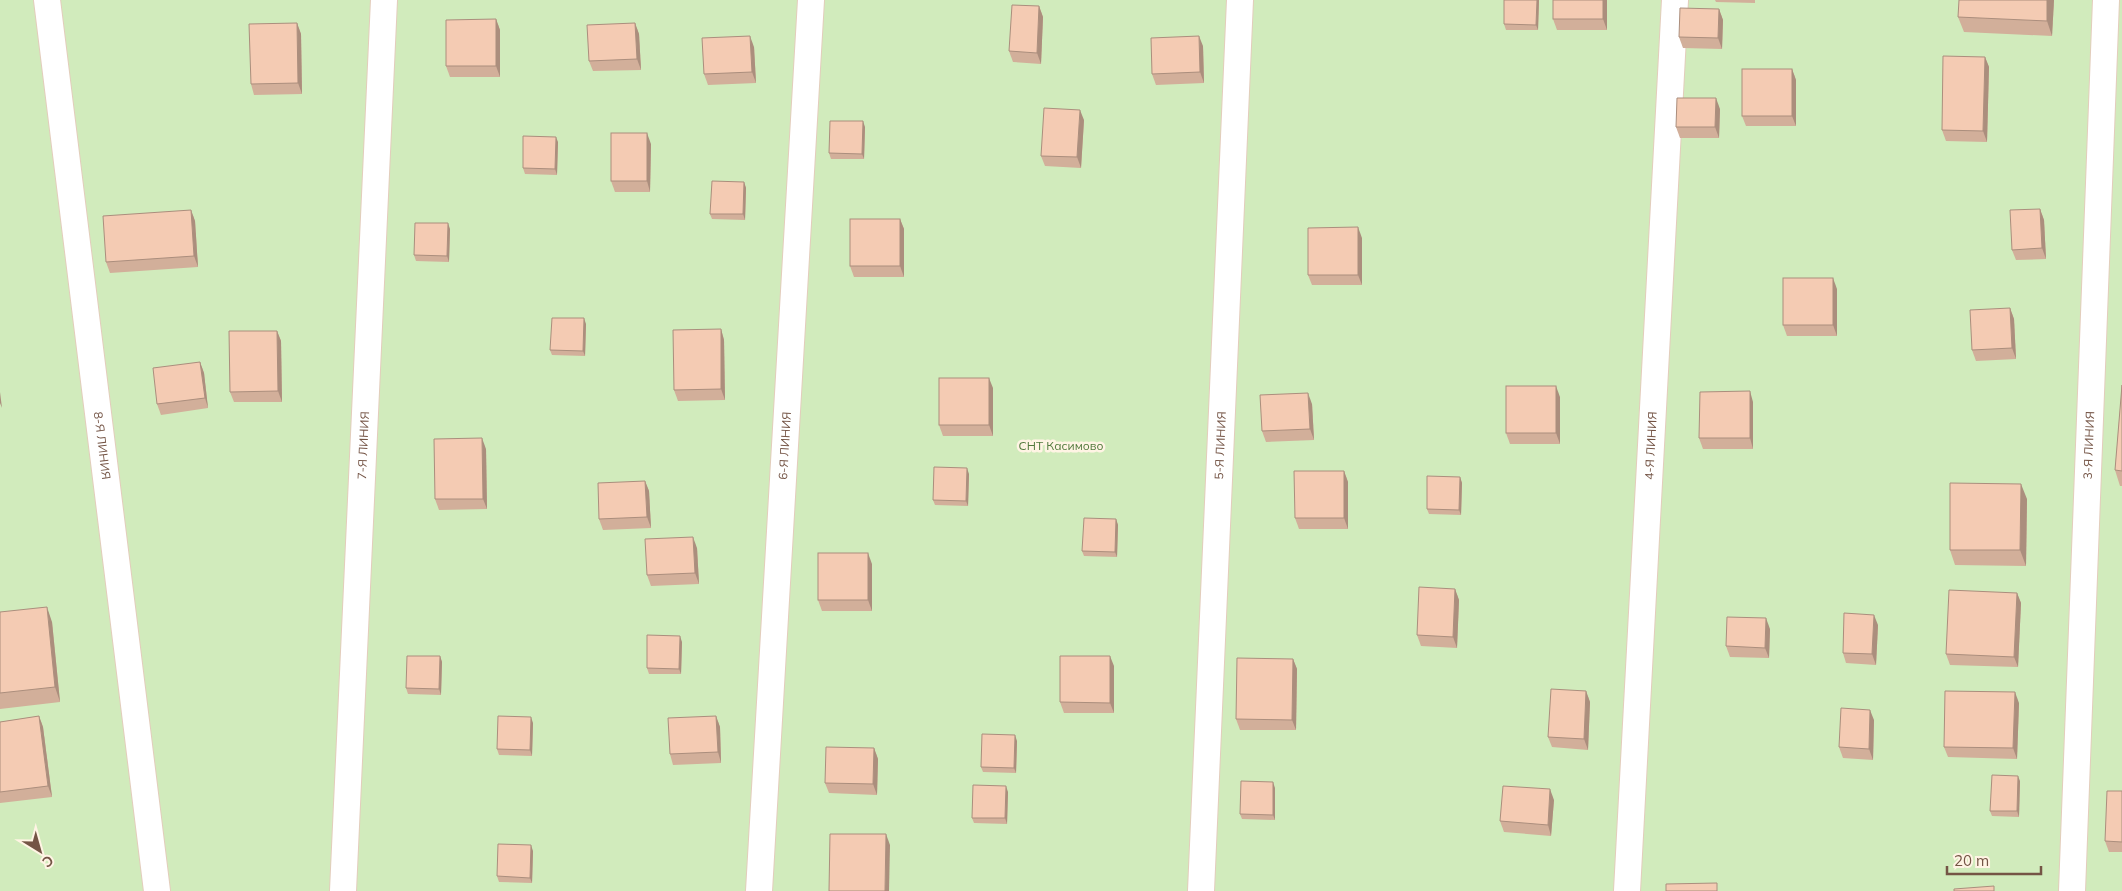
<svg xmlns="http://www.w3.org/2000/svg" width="2122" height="891" viewBox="0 0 2122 891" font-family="Mulish,sans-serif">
  <rect width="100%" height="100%" fill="#fdf0dd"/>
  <rect fill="#d1ebbc" x="0" y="0" width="2122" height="891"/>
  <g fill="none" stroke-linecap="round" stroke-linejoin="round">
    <defs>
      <g id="street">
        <path id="s1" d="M 47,0 L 157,891"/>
        <path id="s2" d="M 343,891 L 384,0"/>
        <path id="s3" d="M 759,891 L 811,0"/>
        <path id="s4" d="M 1201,891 L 1240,0"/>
        <path id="s5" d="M 1627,891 L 1675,0"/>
        <path id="s6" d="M 2072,891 L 2106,0"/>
      </g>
    </defs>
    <use href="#street" stroke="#e3cdbc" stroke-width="28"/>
    <use href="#street" stroke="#fff" stroke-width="26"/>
  </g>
  <g fill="#d2af9a">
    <path d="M 1504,0 L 1539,0 L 1538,30 L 1506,30 L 1504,24 Z"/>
    <path d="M 1607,0 L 1607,30 L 1557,30 L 1553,19 Z"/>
    <path d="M 1715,0 L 1755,0 L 1755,3 L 1716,2 Z"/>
    <path d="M 2054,0 L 2052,36 L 1964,32 L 1958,17 Z"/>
    <path d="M 1039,6 L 1043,17 L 1041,64 L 1013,62 L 1009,51 Z"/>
    <path d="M 1719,9 L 1723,20 L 1722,49 L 1683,48 L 1679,37 Z"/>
    <path d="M 496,19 L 500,30 L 500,77 L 450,77 L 446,66 Z"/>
    <path d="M 297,23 L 301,34 L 302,94 L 254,95 L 251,84 Z"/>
    <path d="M 635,23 L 639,34 L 641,70 L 593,71 L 589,61 Z"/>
    <path d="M 1203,46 L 1204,83 L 1156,85 L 1152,74 Z"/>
    <path d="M 754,47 L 756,83 L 708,85 L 704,74 Z"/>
    <path d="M 1985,57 L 1989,67 L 1987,142 L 1946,141 L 1942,130 Z"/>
    <path d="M 1792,69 L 1796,80 L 1796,126 L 1746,126 L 1742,116 Z"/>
    <path d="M 1720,109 L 1719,138 L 1680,138 L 1676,127 Z"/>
    <path d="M 1084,120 L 1081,168 L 1045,166 L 1041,156 Z"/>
    <path d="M 865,127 L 864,159 L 831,159 L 829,153 Z"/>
    <path d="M 558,142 L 557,175 L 525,174 L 523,168 Z"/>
    <path d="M 651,144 L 650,192 L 615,192 L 611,181 Z"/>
    <path d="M 744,182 L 746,188 L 745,220 L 712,219 L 710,214 Z"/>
    <path d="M 2040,209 L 2044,220 L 2046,259 L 2016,260 L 2012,250 Z"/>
    <path d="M 191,210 L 195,221 L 198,267 L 110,273 L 106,262 Z"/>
    <path d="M 900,219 L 904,229 L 904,277 L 854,277 L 850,266 Z"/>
    <path d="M 450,229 L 449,262 L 416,261 L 414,255 Z"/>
    <path d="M 1362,238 L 1362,285 L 1312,285 L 1308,275 Z"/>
    <path d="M 1837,289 L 1837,336 L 1787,336 L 1783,325 Z"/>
    <path d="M 2010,308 L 2014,319 L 2016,359 L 1976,361 L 1972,350 Z"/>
    <path d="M 586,324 L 585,356 L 552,355 L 550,350 Z"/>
    <path d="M 721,329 L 724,340 L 725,400 L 678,401 L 674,390 Z"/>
    <path d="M 277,331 L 281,341 L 282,402 L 234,402 L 230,392 Z"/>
    <path d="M 200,362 L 204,373 L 208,408 L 161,415 L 157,404 Z"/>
    <path d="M 2122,385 L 2122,486 L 2120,486 L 2115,470 Z"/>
    <path d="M 993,388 L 993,436 L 943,436 L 939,425 Z"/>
    <path d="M 1560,397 L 1560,444 L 1510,444 L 1506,433 Z"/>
    <path d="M 1753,402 L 1753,449 L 1703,449 L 1699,438 Z"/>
    <path d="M 1312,404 L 1314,440 L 1266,442 L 1262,431 Z"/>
    <path d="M 486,449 L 487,509 L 439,510 L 435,499 Z"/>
    <path d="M 1344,471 L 1348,482 L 1348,529 L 1299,529 L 1295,518 Z"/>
    <path d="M 969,474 L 968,506 L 935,505 L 933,500 Z"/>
    <path d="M 1460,477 L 1462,483 L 1461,515 L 1429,514 L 1427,509 Z"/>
    <path d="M 645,481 L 649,491 L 651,528 L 603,530 L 599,519 Z"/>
    <path d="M 2027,499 L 2026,566 L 1955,565 L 1950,550 Z"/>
    <path d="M 1116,519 L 1118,525 L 1117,557 L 1084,556 L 1082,551 Z"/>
    <path d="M 697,548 L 699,584 L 651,586 L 647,575 Z"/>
    <path d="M 872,564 L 872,611 L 822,611 L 818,600 Z"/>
    <path d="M 1455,589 L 1459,600 L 1457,648 L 1421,646 L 1417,635 Z"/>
    <path d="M 2017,593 L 2021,603 L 2018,667 L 1950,665 L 1946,654 Z"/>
    <path d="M 0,612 L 52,622 L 60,702 L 0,709 Z"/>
    <path d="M 1878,625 L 1876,665 L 1846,663 L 1843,653 Z"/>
    <path d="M 1770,629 L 1769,658 L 1730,657 L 1726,646 Z"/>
    <path d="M 682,642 L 681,674 L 649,674 L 647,668 Z"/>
    <path d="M 440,656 L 442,662 L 441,695 L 408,694 L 406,688 Z"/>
    <path d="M 1293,659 L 1297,669 L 1296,730 L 1240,730 L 1236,719 Z"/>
    <path d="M 1114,666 L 1114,713 L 1064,713 L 1060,702 Z"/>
    <path d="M 1586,691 L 1590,702 L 1588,750 L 1552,747 L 1548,737 Z"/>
    <path d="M 2019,703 L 2017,759 L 1948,757 L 1944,747 Z"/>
    <path d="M 39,716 L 43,727 L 52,797 L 0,803 L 0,722 Z"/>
    <path d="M 716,716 L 720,727 L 721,763 L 673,765 L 670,754 Z"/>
    <path d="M 1874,720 L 1873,760 L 1843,758 L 1839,747 Z"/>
    <path d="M 533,723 L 532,756 L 499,755 L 497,749 Z"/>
    <path d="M 1017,741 L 1016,773 L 983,772 L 981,767 Z"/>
    <path d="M 874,748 L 878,759 L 877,795 L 829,793 L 825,783 Z"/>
    <path d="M 2020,781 L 2019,817 L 1992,816 L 1990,811 Z"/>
    <path d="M 1275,788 L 1275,820 L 1242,819 L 1240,814 Z"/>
    <path d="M 2122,791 L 2122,852 L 2109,852 L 2105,841 Z"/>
    <path d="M 1008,792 L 1007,824 L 974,823 L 972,818 Z"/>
    <path d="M 1554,800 L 1551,836 L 1504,832 L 1500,821 Z"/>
    <path d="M 533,851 L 532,883 L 499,882 L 497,876 Z"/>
  </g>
  <g fill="#ab8e7d">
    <path d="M 1537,0 L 1539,0 L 1538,30 L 1536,25 Z"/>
    <path d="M 1603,0 L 1607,0 L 1607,30 L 1603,19 Z"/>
    <path d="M 2047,0 L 2054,0 L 2052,36 L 2047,21 Z"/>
    <path d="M 1039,6 L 1043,17 L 1041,64 L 1037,53 Z"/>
    <path d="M 1719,9 L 1723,20 L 1722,49 L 1718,38 Z"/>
    <path d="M 496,19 L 500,30 L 500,77 L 496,66 Z"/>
    <path d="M 297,23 L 301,34 L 302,94 L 298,83 Z"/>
    <path d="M 635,23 L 639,34 L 641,70 L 637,59 Z"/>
    <path d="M 750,36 L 754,47 L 756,83 L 752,72 Z"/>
    <path d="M 1199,36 L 1203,46 L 1204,83 L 1200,72 Z"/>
    <path d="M 1985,57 L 1989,67 L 1987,142 L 1983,131 Z"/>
    <path d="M 1792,69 L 1796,80 L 1796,126 L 1792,116 Z"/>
    <path d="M 1716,98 L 1720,109 L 1719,138 L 1715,127 Z"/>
    <path d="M 1080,110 L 1084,120 L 1081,168 L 1077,157 Z"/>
    <path d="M 863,121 L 865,127 L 864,159 L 862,154 Z"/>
    <path d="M 647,133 L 651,144 L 650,192 L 647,181 Z"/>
    <path d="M 556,137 L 558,142 L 557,175 L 555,169 Z"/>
    <path d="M 744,182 L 746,188 L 745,220 L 743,214 Z"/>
    <path d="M 2040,209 L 2044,220 L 2046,259 L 2042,248 Z"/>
    <path d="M 191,210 L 195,221 L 198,267 L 194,256 Z"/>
    <path d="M 900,219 L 904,229 L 904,277 L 900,266 Z"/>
    <path d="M 448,223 L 450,229 L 449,262 L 447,256 Z"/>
    <path d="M 1358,227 L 1362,238 L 1362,285 L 1358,275 Z"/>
    <path d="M 1833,278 L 1837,289 L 1837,336 L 1833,325 Z"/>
    <path d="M 2010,308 L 2014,319 L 2016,359 L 2012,348 Z"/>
    <path d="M 584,318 L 586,324 L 585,356 L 583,351 Z"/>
    <path d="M 721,329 L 724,340 L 725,400 L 721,389 Z"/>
    <path d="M 277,331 L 281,341 L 282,402 L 278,391 Z"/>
    <path d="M 200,362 L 204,373 L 208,408 L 205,398 Z"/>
    <path d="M 989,378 L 993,388 L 993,436 L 989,425 Z"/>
    <path d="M 1556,386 L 1560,397 L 1560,444 L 1556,433 Z"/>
    <path d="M 1750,391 L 1753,402 L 1753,449 L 1750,438 Z"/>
    <path d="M 0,392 L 2,408 L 0,403 Z"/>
    <path d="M 1308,393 L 1312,404 L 1314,440 L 1310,429 Z"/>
    <path d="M 482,438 L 486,449 L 487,509 L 483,499 Z"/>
    <path d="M 967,468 L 969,474 L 968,506 L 966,501 Z"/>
    <path d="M 1344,471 L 1348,482 L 1348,529 L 1344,518 Z"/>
    <path d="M 1460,477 L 1462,483 L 1461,515 L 1459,510 Z"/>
    <path d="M 645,481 L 649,491 L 651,528 L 647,517 Z"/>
    <path d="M 2021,484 L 2027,499 L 2026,566 L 2020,550 Z"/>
    <path d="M 1116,519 L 1118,525 L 1117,557 L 1115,552 Z"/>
    <path d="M 693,537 L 697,548 L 699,584 L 695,573 Z"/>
    <path d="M 868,553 L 872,564 L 872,611 L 868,600 Z"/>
    <path d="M 1455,589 L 1459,600 L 1457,648 L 1453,637 Z"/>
    <path d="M 2017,593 L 2021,603 L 2018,667 L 2014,657 Z"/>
    <path d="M 47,607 L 52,622 L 60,702 L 55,687 Z"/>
    <path d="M 1874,615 L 1878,625 L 1876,665 L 1872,654 Z"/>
    <path d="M 1766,618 L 1770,629 L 1769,658 L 1765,648 Z"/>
    <path d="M 680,636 L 682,642 L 681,674 L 679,669 Z"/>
    <path d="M 440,656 L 442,662 L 441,695 L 439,689 Z"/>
    <path d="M 1110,656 L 1114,666 L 1114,713 L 1110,703 Z"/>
    <path d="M 1293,659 L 1297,669 L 1296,730 L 1292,720 Z"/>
    <path d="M 1586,691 L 1590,702 L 1588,750 L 1584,739 Z"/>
    <path d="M 2015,692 L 2019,703 L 2017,759 L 2013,748 Z"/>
    <path d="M 1870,710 L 1874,720 L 1873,760 L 1869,749 Z"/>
    <path d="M 39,716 L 43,727 L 52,797 L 48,786 Z"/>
    <path d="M 716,716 L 720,727 L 721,763 L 718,752 Z"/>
    <path d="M 531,717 L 533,723 L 532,756 L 530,750 Z"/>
    <path d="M 1015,735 L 1017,741 L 1016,773 L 1014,768 Z"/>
    <path d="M 874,748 L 878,759 L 877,795 L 873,784 Z"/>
    <path d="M 2018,776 L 2020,781 L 2019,817 L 2017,811 Z"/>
    <path d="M 1273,782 L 1275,788 L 1275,820 L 1273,815 Z"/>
    <path d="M 1006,786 L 1008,792 L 1007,824 L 1005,818 Z"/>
    <path d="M 1550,789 L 1554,800 L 1551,836 L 1548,825 Z"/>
    <path d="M 886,834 L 890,845 L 889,891 L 885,891 Z"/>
    <path d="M 531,845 L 533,851 L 532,883 L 530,878 Z"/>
  </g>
  <g fill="#f4cbb3" stroke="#ab8e7d">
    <path d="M 1504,0 L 1537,0 L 1536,25 L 1504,24 Z"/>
    <rect x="1553" y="0" width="50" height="19"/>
    <path d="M 1959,0 L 2047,0 L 2047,21 L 1958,17 Z"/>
    <path d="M 1012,5 L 1039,6 L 1037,53 L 1009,51 Z"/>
    <path d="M 1680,8 L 1719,9 L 1718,38 L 1679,37 Z"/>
    <path d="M 496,19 L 496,66 L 446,66 L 446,20 Z"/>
    <path d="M 297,23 L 298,83 L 251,84 L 249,24 Z"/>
    <path d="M 635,23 L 637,59 L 589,61 L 587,25 Z"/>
    <path d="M 750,36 L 752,72 L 704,74 L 702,38 Z"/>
    <path d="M 1199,36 L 1200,72 L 1152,74 L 1151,38 Z"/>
    <path d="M 1943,56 L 1985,57 L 1983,131 L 1942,130 Z"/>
    <rect x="1742" y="69" width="50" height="47"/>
    <path d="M 1677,98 L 1716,98 L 1715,127 L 1676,127 Z"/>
    <path d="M 1044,108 L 1080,110 L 1077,157 L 1041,156 Z"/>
    <path d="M 830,121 L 863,121 L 862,154 L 829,153 Z"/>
    <rect x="611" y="133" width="36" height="48"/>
    <path d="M 523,136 L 556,137 L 555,169 L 523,168 Z"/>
    <path d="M 712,181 L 744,182 L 743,214 L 710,214 Z"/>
    <path d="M 2040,209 L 2042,248 L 2012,250 L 2010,210 Z"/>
    <path d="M 191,210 L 194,256 L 106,262 L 103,216 Z"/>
    <rect x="850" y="219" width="50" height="47"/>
    <path d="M 415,223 L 448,223 L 447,256 L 414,255 Z"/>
    <path d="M 1358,227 L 1358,275 L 1308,275 L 1308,228 Z"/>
    <rect x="1783" y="278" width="50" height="47"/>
    <path d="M 2010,308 L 2012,348 L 1972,350 L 1970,310 Z"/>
    <path d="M 552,318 L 584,318 L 583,351 L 550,350 Z"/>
    <path d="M 721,329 L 721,389 L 674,390 L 673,330 Z"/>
    <path d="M 229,331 L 277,331 L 278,391 L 230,392 Z"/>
    <path d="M 200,362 L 205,398 L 157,404 L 153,368 Z"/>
    <rect x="939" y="378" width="50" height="47"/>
    <path d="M 2122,385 L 2122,471 L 2115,470 Z"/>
    <rect x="1506" y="386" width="50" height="47"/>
    <path d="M 1750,391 L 1750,438 L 1699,438 L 1700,392 Z"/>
    <path d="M 1308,393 L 1310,429 L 1262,431 L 1260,395 Z"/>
    <path d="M 482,438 L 483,499 L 435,499 L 434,439 Z"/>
    <path d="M 934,467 L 967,468 L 966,501 L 933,500 Z"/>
    <path d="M 1294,471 L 1344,471 L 1344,518 L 1295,518 Z"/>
    <path d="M 1427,476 L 1460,477 L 1459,510 L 1427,509 Z"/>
    <path d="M 645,481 L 647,517 L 599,519 L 598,483 Z"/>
    <path d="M 1950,483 L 2021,484 L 2020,550 L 1950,550 Z"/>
    <path d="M 1084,518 L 1116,519 L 1115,552 L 1082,551 Z"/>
    <path d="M 693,537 L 695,573 L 647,575 L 645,539 Z"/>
    <rect x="818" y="553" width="50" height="47"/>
    <path d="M 1419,587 L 1455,589 L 1453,637 L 1417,635 Z"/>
    <path d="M 1949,590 L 2017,593 L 2014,657 L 1946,654 Z"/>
    <path d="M 47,607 L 55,687 L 0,693 L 0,612 Z"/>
    <path d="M 1844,613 L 1874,615 L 1872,654 L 1843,653 Z"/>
    <path d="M 1727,617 L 1766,618 L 1765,648 L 1726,646 Z"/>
    <path d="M 647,635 L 680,636 L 679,669 L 647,668 Z"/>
    <path d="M 407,656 L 440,656 L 439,689 L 406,688 Z"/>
    <path d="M 1060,656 L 1110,656 L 1110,703 L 1060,702 Z"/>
    <path d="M 1237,658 L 1293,659 L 1292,720 L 1236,719 Z"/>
    <path d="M 1551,689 L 1586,691 L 1584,739 L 1548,737 Z"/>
    <path d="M 1945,691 L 2015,692 L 2013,748 L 1944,747 Z"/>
    <path d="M 1841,708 L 1870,710 L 1869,749 L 1839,747 Z"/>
    <path d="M 39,716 L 48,786 L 0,792 L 0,722 Z"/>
    <path d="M 498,716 L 531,717 L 530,750 L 497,749 Z"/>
    <path d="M 716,716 L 718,752 L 670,754 L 668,718 Z"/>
    <path d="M 982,734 L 1015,735 L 1014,768 L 981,767 Z"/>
    <path d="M 826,747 L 874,748 L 873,784 L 825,783 Z"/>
    <path d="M 1992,775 L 2018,776 L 2017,811 L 1990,811 Z"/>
    <path d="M 1241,781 L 1273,782 L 1273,815 L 1240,814 Z"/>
    <path d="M 973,785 L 1006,786 L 1005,818 L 972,818 Z"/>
    <path d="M 1503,786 L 1550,789 L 1548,825 L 1500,821 Z"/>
    <path d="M 2107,791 L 2122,791 L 2122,842 L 2105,841 Z"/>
    <path d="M 830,834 L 886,834 L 885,891 L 829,891 Z"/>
    <path d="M 498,844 L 531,845 L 530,878 L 497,876 Z"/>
    <path d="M 1717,883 L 1717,891 L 1666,891 L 1666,884 Z"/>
    <path d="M 1994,886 L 1994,891 L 1954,891 L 1954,889 Z"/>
  </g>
  <g text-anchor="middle" stroke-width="5" stroke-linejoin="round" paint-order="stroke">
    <g font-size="12" fill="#745445" stroke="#fff4e4">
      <text dy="4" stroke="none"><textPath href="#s1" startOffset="449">8-Я ЛИНИЯ</textPath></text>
      <text dy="4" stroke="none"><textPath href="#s2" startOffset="446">7-Я ЛИНИЯ</textPath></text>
      <text dy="4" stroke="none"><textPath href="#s3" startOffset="446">6-Я ЛИНИЯ</textPath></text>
      <text dy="4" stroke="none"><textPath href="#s4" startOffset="446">5-Я ЛИНИЯ</textPath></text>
      <text dy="4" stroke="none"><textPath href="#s5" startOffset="446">4-Я ЛИНИЯ</textPath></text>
      <text dy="4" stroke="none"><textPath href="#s6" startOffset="446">3-Я ЛИНИЯ</textPath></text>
    </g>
    <g font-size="12" fill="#517a3c" stroke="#fff4e4">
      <text x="1061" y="450">СНТ Касимово</text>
    </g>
  </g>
  <g transform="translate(40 851) rotate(143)" stroke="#fff4e4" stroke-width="4" paint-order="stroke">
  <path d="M0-4L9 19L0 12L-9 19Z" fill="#745445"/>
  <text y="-8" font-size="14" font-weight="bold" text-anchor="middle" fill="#745445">С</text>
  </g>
  <path d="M1947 866v8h94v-8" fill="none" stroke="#745445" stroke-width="2.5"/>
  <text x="1954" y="866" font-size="15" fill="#745445" stroke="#fff4e4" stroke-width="4" paint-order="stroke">20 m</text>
</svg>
